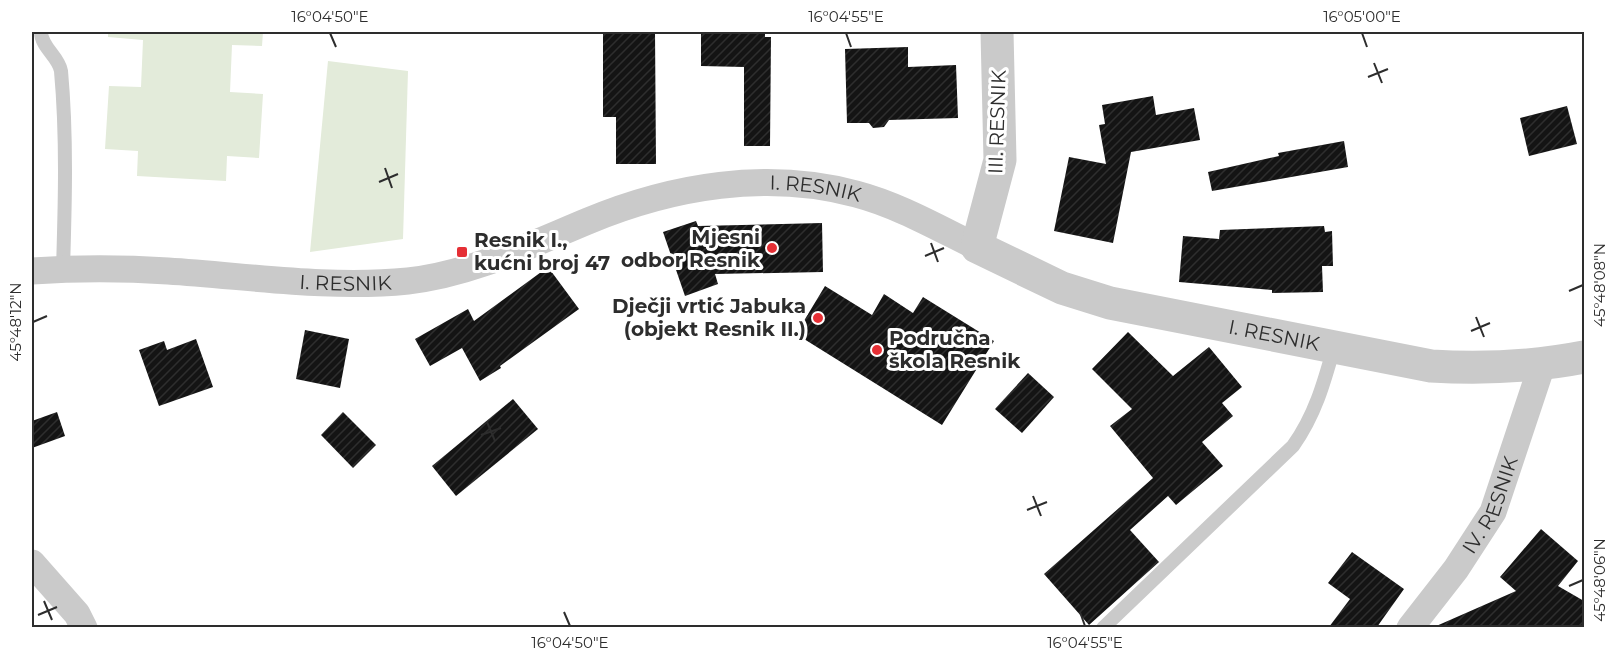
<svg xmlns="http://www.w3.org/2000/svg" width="1616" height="659" viewBox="0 0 1616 659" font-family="Montserrat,sans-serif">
  <defs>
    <pattern id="building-hatch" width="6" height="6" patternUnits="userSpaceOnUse" patternTransform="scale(1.5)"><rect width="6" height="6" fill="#141414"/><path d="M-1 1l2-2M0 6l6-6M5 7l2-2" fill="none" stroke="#2e2e2e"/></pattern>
  </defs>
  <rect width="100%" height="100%" fill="#fff"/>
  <g fill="#e3ebda">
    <path d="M 108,32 L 263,32 L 262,46 L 232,45 L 230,92 L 263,94 L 259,158 L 227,156 L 226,181 L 137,176 L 138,151 L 105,149 L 109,86 L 141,87 L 143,40 L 108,37 Z"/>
    <path d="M 328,61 L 408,71 L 403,239 L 310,252 Z"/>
  </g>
  <g fill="url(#building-hatch)">
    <path d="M 603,32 L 655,32 L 656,164 L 616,164 L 616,117 L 603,117 Z"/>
    <path d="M 701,32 L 765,32 L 765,37 L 771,37 L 770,146 L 744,146 L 744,67 L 701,66 Z"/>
    <path d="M 908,47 L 908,67 L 956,65 L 958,118 L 889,120 L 884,127 L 873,128 L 869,123 L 847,123 L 845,49 Z"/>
    <path d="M 1153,96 L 1156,115 L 1194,108 L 1200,140 L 1131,152 L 1113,243 L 1054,231 L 1069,157 L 1106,164 L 1099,125 L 1105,124 L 1102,105 Z"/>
    <path d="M 1567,106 L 1577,144 L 1529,156 L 1520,118 Z"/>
    <path d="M 1344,141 L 1348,167 L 1212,191 L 1208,172 L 1279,156 L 1278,153 Z"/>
    <path d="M 696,221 L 698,226 L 822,223 L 823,272 L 715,274 L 718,284 L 685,296 L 663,232 Z"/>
    <path d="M 1324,226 L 1325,232 L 1332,231 L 1333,266 L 1322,266 L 1323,292 L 1272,293 L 1272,290 L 1179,282 L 1183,236 L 1219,239 L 1220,230 Z"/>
    <path d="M 548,267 L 579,309 L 500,366 L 501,368 L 480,381 L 462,348 L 430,366 L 415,339 L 468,309 L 474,321 Z"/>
    <path d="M 825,286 L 872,315 L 884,294 L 913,313 L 923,297 L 994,341 L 942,425 L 796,334 Z"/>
    <path d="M 305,330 L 349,339 L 340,388 L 296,379 Z"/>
    <path d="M 1128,332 L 1173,376 L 1209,347 L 1242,387 L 1222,403 L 1233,416 L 1202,442 L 1223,466 L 1176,505 L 1168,496 L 1130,530 L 1159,562 L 1089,625 L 1044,574 L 1153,478 L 1110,426 L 1132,409 L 1092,369 Z"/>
    <path d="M 196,339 L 213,387 L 159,406 L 139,350 L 164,341 L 167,350 Z"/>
    <path d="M 1028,373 L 1054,397 L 1022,433 L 995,409 Z"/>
    <path d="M 513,399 L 538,429 L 456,496 L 432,466 Z"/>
    <path d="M 57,412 L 65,436 L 32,448 L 32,421 Z"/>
    <path d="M 343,412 L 376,445 L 353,468 L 321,435 Z"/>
    <path d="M 1541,529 L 1578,561 L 1558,586 L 1584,601 L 1584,627 L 1434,627 L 1516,591 L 1500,577 Z"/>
    <path d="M 1352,552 L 1404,589 L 1377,627 L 1329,627 L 1350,599 L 1328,583 Z"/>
  </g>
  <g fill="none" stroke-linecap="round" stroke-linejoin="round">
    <g stroke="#cacaca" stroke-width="14">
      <path d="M 41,32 C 41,47 59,57 61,71 C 67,137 65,204 63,269"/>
      <path d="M 1103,628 L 1293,446 C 1315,415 1324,383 1334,347"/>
    </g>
    <g stroke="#cacaca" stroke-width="27">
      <path id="s1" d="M 32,271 C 77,268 122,268 168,271 C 248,276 328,289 408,281 C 471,274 530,245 588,221 C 672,186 767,170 856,194 C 898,205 938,228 977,247"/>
      <path d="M 32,563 L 77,614 L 84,628"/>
      <path id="s2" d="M 1410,628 L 1456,569 L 1493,512 L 1542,365"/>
    </g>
    <path stroke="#cacaca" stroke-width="33" id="s3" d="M 997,32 L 1000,160 L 977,247 L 1062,288 L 1110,303 L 1431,366 C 1483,369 1533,367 1584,357"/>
  </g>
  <path fill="none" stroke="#2d2d2d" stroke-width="2" d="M 330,33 L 336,47M 846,33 L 851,47M 1362,33 L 1367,47M 1374,63 L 1382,83M 1368,77 L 1388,69M 385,168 L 392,188M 379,182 L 398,174M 931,243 L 938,262M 925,256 L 944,248M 1569,291 L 1583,285M 1476,317 L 1484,337M 33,322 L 47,316M 1471,331 L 1490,323M 487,422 L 495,441M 481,435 L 501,428M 1033,496 L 1041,516M 1027,510 L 1047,502M 1569,586 L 1583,580M 44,601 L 52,620M 564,612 L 570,626M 1080,612 L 1085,626M 38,615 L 57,607"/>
  <g fill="#e52f35" stroke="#fff" stroke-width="2">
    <circle cx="772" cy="248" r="6"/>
    <rect x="456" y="246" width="12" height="12" rx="3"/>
    <circle cx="818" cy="318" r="6"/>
    <circle cx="877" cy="350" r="6"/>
  </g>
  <g text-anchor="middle" stroke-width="6" stroke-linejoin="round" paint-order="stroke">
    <g font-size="20" fill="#2d2d2d" stroke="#fff">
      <text transform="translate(997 122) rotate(-88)" y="7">III. RESNIK</text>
      <text dy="7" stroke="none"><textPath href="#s1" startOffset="800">I. RESNIK</textPath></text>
      <text dy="7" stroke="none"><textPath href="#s1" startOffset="314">I. RESNIK</textPath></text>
      <text dy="7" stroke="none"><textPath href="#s3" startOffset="530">I. RESNIK</textPath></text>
      <text dy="7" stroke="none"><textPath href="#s2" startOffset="148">IV. RESNIK</textPath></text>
    </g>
    <g font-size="20" font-weight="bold" fill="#2d2d2d" stroke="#fff" text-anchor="end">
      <text x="760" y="244">Mjesni<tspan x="760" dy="23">odbor Resnik</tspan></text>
      <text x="474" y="247" text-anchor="start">Resnik I.,<tspan x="474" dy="23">kućni broj 47</tspan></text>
      <text x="806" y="313">Dječji vrtić Jabuka<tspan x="806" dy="23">(objekt Resnik II.)</tspan></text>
      <text x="889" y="345" text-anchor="start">Područna<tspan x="889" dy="23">škola Resnik</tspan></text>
    </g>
  </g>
  <rect width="1616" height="659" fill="none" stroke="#ffffff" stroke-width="66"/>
  <rect x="33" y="33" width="1550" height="593" fill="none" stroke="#2d2d2d" stroke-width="2"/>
  <g font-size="15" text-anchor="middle" fill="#2d2d2d">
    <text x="330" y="22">16°04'50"E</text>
    <text x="846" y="22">16°04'55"E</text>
    <text x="1362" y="22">16°05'00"E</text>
    <text transform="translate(1600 285) rotate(-90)" y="5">45°48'08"N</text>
    <text transform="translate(16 322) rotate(-90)" y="5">45°48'12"N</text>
    <text transform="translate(1600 580) rotate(-90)" y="5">45°48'06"N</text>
    <text x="570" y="648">16°04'50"E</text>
    <text x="1085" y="648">16°04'55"E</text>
  </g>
</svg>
